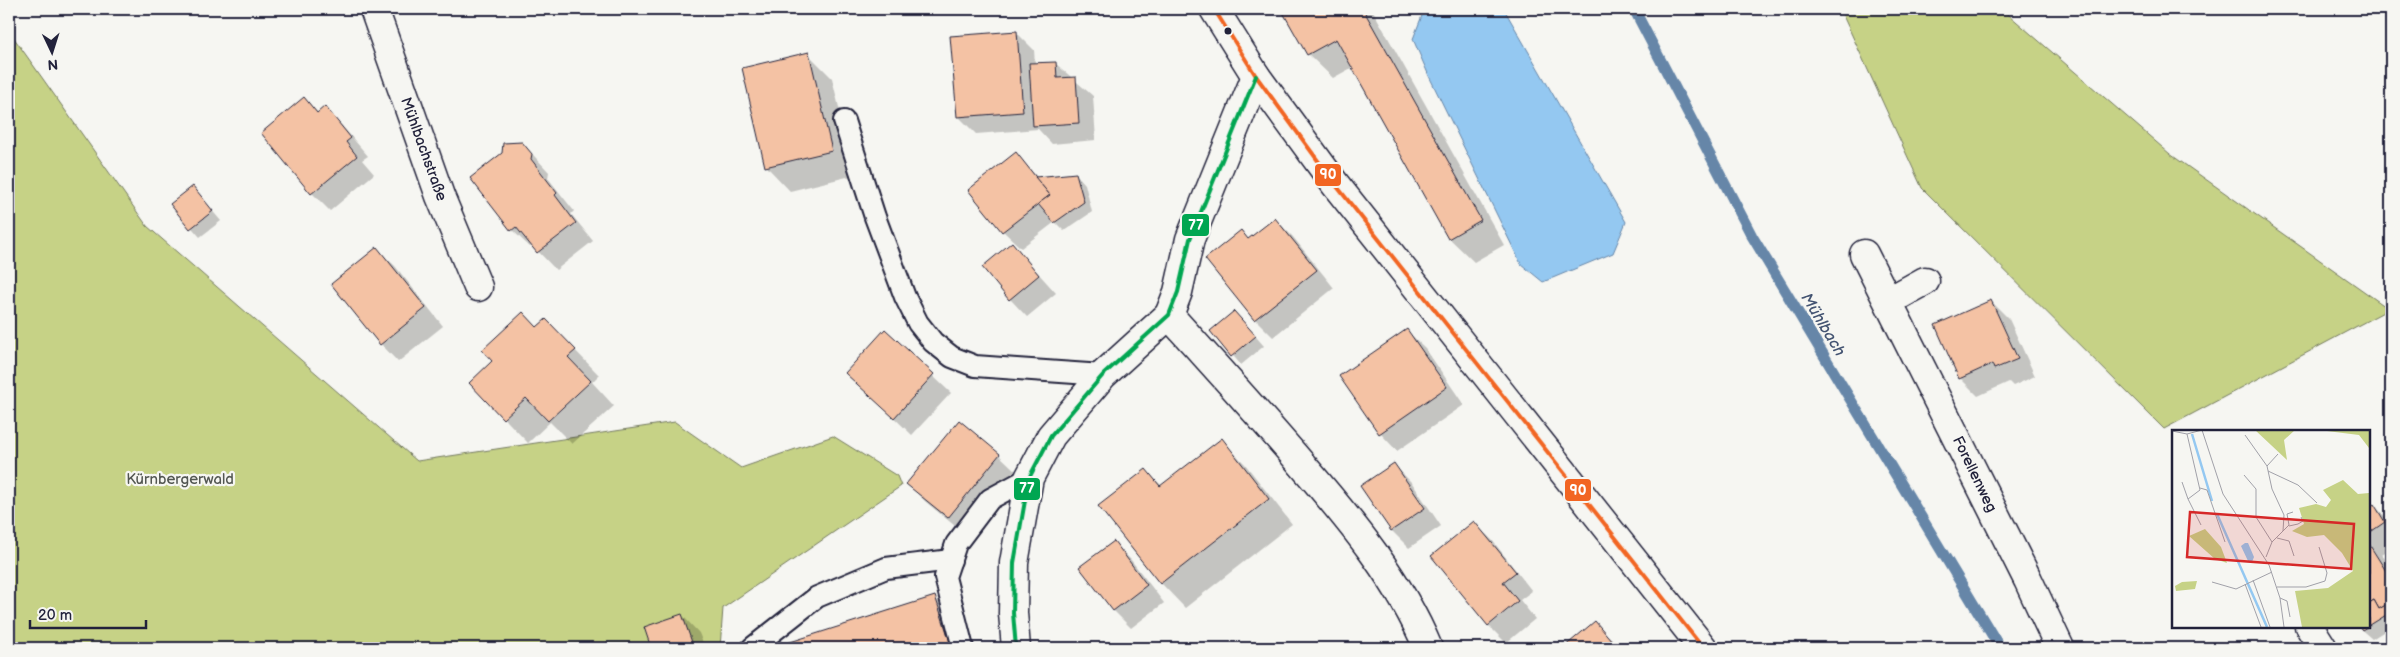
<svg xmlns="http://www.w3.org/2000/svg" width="2400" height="657" viewBox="0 0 2400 657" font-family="'Balsamiq Sans',sans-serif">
  <rect width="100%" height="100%" fill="#f6f6f2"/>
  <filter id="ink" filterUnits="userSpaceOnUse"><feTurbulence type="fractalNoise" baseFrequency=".02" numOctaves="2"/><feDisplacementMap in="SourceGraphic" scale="10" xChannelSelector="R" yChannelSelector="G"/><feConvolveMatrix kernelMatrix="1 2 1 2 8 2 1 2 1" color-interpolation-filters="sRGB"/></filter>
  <g filter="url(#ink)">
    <g fill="#c6d286" stroke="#747a60">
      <path d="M 1840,9 L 2002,9 L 2170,154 L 2389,309 L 2164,429 L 1922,188 Z"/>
      <path d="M 9,31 L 147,226 L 417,461 L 675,422 L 741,468 L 833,436 L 897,476 L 901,486 L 723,608 L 720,648 L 9,648 Z"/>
    </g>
    <path fill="#94c8f1" stroke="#6686a8" d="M 1429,9 L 1504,9 L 1626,222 L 1613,253 L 1543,282 L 1521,264 L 1429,76 L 1413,39 L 1423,13 Z"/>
    <g fill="#0003">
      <path d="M 1283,9 L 1372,9 L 1504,245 L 1474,262 L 1449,238 L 1353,67 L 1333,78 L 1308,54 Z"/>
      <path d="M 1016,32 L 1034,50 L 1035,64 L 1055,63 L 1093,96 L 1096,140 L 1052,144 L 1038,129 L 976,134 L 958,116 Z"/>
      <path d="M 808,54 L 832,78 L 855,175 L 790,191 L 766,166 Z"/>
      <path d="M 304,98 L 318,113 L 325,108 L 342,126 L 368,156 L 362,160 L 374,174 L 330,211 L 312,193 L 262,133 Z"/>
      <path d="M 522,143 L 549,172 L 548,178 L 574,211 L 571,214 L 593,241 L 556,270 L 532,245 L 530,247 L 512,230 Z"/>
      <path d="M 1016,154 L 1038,178 L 1076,174 L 1085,184 L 1092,212 L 1064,231 L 1055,222 L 1021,248 L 1003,231 Z"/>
      <path d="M 192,187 L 221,221 L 200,237 L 171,204 Z"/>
      <path d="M 1275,219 L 1293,237 L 1334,288 L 1273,337 L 1255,319 L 1249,240 Z"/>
      <path d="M 1012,244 L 1056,293 L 1027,317 L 1010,299 Z"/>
      <path d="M 377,249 L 395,266 L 443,326 L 398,362 L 381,344 Z"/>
      <path d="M 1991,301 L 2009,319 L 2035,376 L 2013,386 L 2009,382 L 1978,396 L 1960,378 Z"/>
      <path d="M 1243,322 L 1264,346 L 1241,365 L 1212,331 Z"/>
      <path d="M 537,328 L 570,345 L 599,375 L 592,382 L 614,406 L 572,444 L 550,422 L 528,443 L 471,383 Z"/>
      <path d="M 885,331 L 951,393 L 912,435 L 865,390 Z"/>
      <path d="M 1407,331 L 1425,348 L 1464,405 L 1397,451 L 1380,433 Z"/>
      <path d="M 1221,440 L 1245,464 L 1292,524 L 1185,608 L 1161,583 L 1100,506 L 1146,471 L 1162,486 Z"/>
      <path d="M 999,455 L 1017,472 L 966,535 L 926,502 L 908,484 Z"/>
      <path d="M 1394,465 L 1412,483 L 1441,526 L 1409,548 L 1392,531 L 1362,487 Z"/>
      <path d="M 2374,505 L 2391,523 L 2391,548 L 2381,554 L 2391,571 L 2391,627 L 2372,639 L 2357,626 L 2369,626 L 2369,509 Z"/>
      <path d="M 1474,523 L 1492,540 L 1532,591 L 1520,600 L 1535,619 L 1506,643 L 1488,625 Z"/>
      <path d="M 1114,543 L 1131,560 L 1164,603 L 1131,628 L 1114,611 L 1080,568 Z"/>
      <path d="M 935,598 L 959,622 L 968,648 L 790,648 L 789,644 Z"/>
      <path d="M 682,615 L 699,633 L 705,648 L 652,648 L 645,628 Z"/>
      <path d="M 1595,623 L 1621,648 L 1565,648 Z"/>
      <path d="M 2391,643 L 2391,648 L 2384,648 Z"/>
    </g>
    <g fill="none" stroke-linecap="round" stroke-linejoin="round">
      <path stroke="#6686a8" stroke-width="11" d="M 1634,9 L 1752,236 L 2000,648"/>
    </g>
    <g fill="#f4c2a4" stroke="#22223b">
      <path d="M 1281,9 L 1363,9 L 1481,220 L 1448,239 L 1336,39 L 1307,55 Z"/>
      <path d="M 1017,31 L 1023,112 L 957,117 L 950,36 Z"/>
      <path d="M 809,52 L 832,151 L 765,167 L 742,68 Z"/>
      <path d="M 1056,62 L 1057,78 L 1076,77 L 1079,123 L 1033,126 L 1029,63 Z"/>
      <path d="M 304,97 L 317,113 L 325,106 L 351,138 L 346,142 L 357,156 L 311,194 L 261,133 Z"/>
      <path d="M 522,142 L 532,154 L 531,159 L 557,193 L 555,195 L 576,223 L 537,253 L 516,227 L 511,231 L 470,178 L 502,153 L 503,143 Z"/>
      <path d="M 1016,152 L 1050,195 L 1002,232 L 968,190 Z"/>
      <path d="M 1076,173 L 1084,202 L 1054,223 L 1038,204 L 1050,195 L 1035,177 Z"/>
      <path d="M 193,186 L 213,211 L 190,229 L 170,204 Z"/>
      <path d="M 1275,218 L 1317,270 L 1254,320 L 1205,259 L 1241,230 L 1248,239 Z"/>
      <path d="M 1012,242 L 1039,275 L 1009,300 L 982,267 Z"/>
      <path d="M 377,247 L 426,308 L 380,345 L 331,284 Z"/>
      <path d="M 1991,300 L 2018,359 L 1994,369 L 1992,364 L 1959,379 L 1935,325 Z"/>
      <path d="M 1234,311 L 1256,336 L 1231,357 L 1210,331 Z"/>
      <path d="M 523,312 L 537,327 L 546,319 L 576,350 L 568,357 L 591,381 L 548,421 L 526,398 L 503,419 L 469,383 L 492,361 L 482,350 Z"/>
      <path d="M 885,329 L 934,374 L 894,418 L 845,373 Z"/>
      <path d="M 1407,329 L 1447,387 L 1379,434 L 1339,376 Z"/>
      <path d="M 959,420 L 1000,454 L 948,518 L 906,484 Z"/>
      <path d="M 1222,438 L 1269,499 L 1160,584 L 1098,506 L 1146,469 L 1160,486 Z"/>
      <path d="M 1394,463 L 1425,508 L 1391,531 L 1360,486 Z"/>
      <path d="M 2374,504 L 2385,522 L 2369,533 L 2369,507 Z"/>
      <path d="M 1474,521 L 1516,572 L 1503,582 L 1518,601 L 1488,626 L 1431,556 Z"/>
      <path d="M 1114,541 L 1147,585 L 1113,611 L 1079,567 Z"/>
      <path d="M 2369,544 L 2391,579 L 2391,602 L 2379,609 L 2374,600 L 2369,603 Z"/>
      <path d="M 935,596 L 952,648 L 789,648 L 787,643 Z"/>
      <path d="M 2374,600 L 2379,609 L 2391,602 L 2391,612 L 2362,630 L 2359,626 L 2369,626 L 2369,603 Z"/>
      <path d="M 682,614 L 694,648 L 651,648 L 644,627 Z"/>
      <path d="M 1595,621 L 1618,648 L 1563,648 Z"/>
    </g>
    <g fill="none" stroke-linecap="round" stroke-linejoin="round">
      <defs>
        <g id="service">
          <path d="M 844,121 L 875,217 L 905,297 L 918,323 L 933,342 L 952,357 L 975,366 L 1103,375"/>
          <path d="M 752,648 L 817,597 L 886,568 L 951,560"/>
          <path d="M 963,648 L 945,577 L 956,544 L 990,499 L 1029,478"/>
        </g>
        <g id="minor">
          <path d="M 374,9 L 440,196 L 478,287"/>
          <path d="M 1864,254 L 2028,580 L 2060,648"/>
          <path d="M 1889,301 L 1925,281"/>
          <path d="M 1169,315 C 1215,366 1261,416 1305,468 C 1353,524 1399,579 1428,648"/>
          <path d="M 2309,626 L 2323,648"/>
          <path d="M 1016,648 L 1013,613 L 1014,563 L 1029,478 L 1051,436 L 1103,375 L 1169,315 L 1178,292 L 1190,239 L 1256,76"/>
        </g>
        <path id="tertiary" d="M 1214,9 L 1256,76 L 1335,184 L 1703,648"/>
      </defs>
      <use href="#service" stroke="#22223b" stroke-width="24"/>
      <use href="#minor" stroke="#22223b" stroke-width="31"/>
      <use href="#tertiary" stroke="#22223b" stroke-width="31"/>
      <use href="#service" stroke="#f6f6f2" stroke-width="20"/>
      <use href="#minor" stroke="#f6f6f2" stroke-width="28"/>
      <use href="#tertiary" stroke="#f6f6f2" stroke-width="28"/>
      <defs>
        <path id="bus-1" d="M 1214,9 L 1256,76 L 1335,184 L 1703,648"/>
        <path id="bus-2" d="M 1016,648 L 1013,613 L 1014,563 L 1029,478 L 1051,436 L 1103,375 L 1169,315 L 1178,292 L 1190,239 L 1256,76"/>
      </defs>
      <use href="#bus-1" stroke="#f6f6f2" stroke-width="8"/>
      <use href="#bus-2" stroke="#f6f6f2" stroke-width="8"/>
      <use href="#bus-1" stroke="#f26522" stroke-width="4"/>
      <use href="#bus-2" stroke="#00a651" stroke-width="4"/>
    </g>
  </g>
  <circle fill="#22223b" stroke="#f6f6f2" stroke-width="2" cx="1228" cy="31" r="4.5"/>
  <g text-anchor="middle" stroke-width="4.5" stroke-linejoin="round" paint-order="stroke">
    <g font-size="15" fill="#22223b" stroke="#f6f6f2">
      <text transform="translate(424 149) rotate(70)" y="5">Mühlbachstraße</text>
      <text transform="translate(1975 474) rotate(64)" y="5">Forellenweg</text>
    </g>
    <g font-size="15" fill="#535752" stroke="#f6f6f2">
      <text x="180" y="484">Kürnbergerwald</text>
    </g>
    <g font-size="16" font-style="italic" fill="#445472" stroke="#f6f6f2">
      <text transform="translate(1824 324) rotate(59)" y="6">Mühlbach</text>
    </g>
  </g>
  <g transform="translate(2172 430)">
    <rect width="198" height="198" fill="#f6f6f2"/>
    <path d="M 83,0 L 123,0 L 112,10 L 115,30 ZM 147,0 L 197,0 L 197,18 L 187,5 ZM 171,50 L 186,64 L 197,63 L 197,197 L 130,197 L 123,161 L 156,158 L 181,141 L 170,123 L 152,105 L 135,107 L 120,101 L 132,94 L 127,78 L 144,74 L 154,77 L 159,70 L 151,60 ZM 33,99 L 49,117 L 55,133 L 43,129 L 17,106 ZM 25,151 L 23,159 L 4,161 L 3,156 L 10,152 Z" fill="#c6d286"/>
    <path d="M 73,113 L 76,113 L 82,127 L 80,132 L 76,131 L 69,116 Z" fill="#94c8f1"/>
    <path fill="none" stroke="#94c8f1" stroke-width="2.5" d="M 20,4 L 40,71M 45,84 L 95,197"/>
    <path fill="none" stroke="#a1a1a9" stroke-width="1" d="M 30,0 L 51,64 L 97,135 L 108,168 L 112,197M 0,1 L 15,4M 73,5 L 95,36 L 100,59 L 112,85 L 111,101 L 100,112 L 94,127M 95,36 L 106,24M 96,41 L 126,55 L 145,73M 72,45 L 84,59 L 84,87 L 100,112M 10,52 L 16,69M 28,58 L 35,60 L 53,112M 29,95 L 16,69 L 28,60 L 15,4 L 30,0M 117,96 L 126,94 L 131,91 L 129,87M 111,101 L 117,95 L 115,84 L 121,82M 105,108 L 117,111 L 122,126M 81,150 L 98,197M 40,152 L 64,159 L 100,142M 73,154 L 89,197M 105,157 L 134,157 L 153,151 L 155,143 L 147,117M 108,168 L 115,171 L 118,187"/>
    <path fill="#d62828" fill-opacity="0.15" stroke="#d62828" stroke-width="2.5" d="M 18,82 L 182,94 L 179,139 L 15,127 Z"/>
    <rect width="198" height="198" fill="none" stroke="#22223b" stroke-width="2.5"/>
  </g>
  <g stroke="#f6f6f2" stroke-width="2">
    <rect x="1314" y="163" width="28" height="24" rx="5" fill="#f26522"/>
    <rect x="1181" y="213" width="29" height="24" rx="5" fill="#00a651"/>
    <rect x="1013" y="477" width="28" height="24" rx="5" fill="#00a651"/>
    <rect x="1564" y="478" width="28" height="24" rx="5" fill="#f26522"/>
  </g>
  <g font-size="14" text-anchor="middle" font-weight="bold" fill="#fff">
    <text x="1328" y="179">90</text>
    <text x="1196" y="230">77</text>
    <text x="1027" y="493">77</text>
    <text x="1578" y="495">90</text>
  </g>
  <rect width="2400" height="657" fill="none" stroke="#f6f6f2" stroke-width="30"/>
  <rect x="15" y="15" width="2370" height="627" fill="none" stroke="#22223b" stroke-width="2" filter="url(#ink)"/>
  <g transform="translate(52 52) rotate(176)" stroke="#f6f6f2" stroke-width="4" paint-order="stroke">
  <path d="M0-4L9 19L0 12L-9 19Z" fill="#22223b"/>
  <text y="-8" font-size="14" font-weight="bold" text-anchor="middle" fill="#22223b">N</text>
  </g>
  <path d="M30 620v8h116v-8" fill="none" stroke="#22223b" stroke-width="2.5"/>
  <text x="38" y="620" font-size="15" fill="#22223b" stroke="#f6f6f2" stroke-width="4" paint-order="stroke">20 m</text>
</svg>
